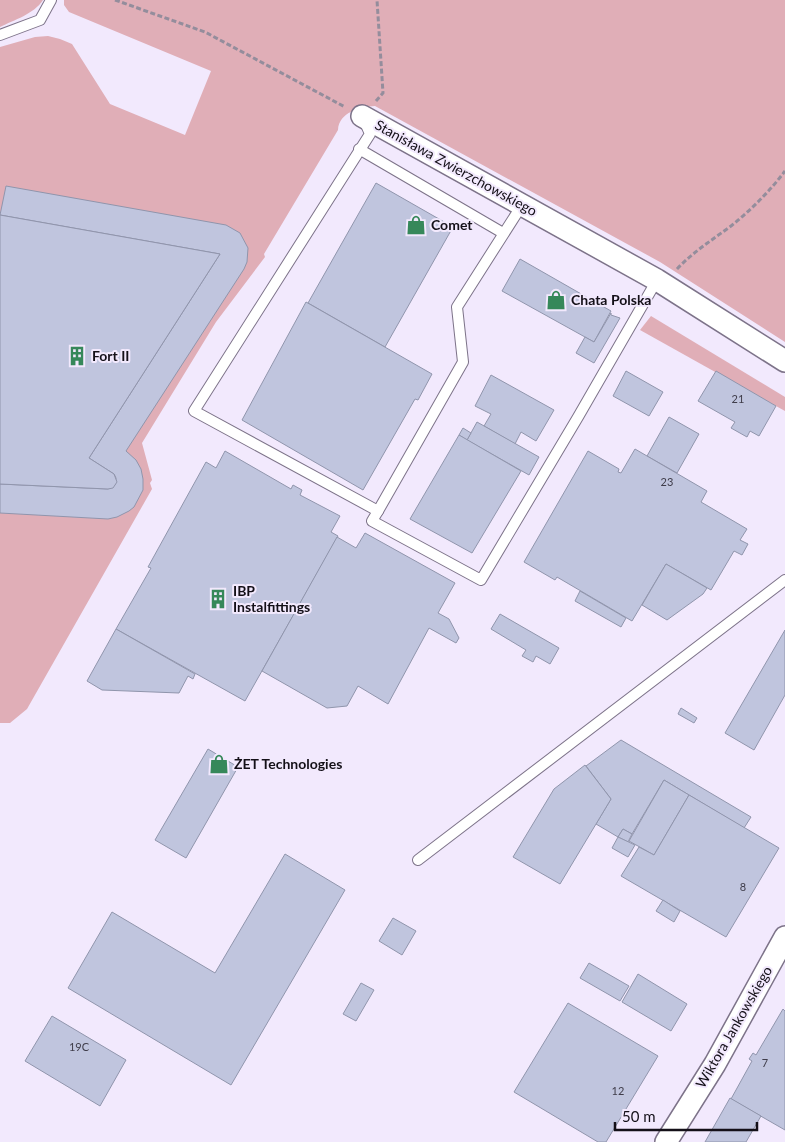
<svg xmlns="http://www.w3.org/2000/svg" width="785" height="1142" viewBox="0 0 785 1142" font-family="Lato,sans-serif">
  <rect width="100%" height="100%" fill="#f2e9fd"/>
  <g fill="#e0aeb7">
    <path d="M 0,0 L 43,0 C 34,14 14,20 0,27 Z"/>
    <path d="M 64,0 L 785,0 L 785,342 L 660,262 L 375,106 C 360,107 339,112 338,130 L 264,254 L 265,257 L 216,322 L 142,443 L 152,480 L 150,483 L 152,489 L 27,709 L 10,723 L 0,723 L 0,47 L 35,37 L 48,36 L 60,39 L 72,44 L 110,104 L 185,135 L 211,71 L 69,12 L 64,5 Z"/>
    <path d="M 651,316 L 785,397 L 785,411 L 640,330 Z"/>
  </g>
  <g fill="#c0c5de" stroke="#9095ac">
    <path d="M 376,183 L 453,227 L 385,347 L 308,303 Z"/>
    <path d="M 6,186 L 226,225 L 240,233 L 248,248 L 247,262 L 244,269 L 126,451 L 136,460 L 141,469 L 143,479 L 143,490 L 134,507 L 129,511 L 117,517 L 108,519 L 0,513 L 0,484 L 108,489 L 115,485 L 116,478 L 114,474 L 89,458 L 220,254 L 0,215 Z"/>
    <path d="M 0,215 L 220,254 L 89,458 L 114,474 L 117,482 L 113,488 L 108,489 L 0,484 Z"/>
    <path d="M 520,259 L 611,311 L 594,342 L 502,291 Z"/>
    <path d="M 306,302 L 432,374 L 418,400 L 415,399 L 363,490 L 242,420 Z"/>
    <path d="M 611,313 L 611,315 L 620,318 L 594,363 L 576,353 L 585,337 L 594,342 Z"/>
    <path d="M 626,371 L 663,392 L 649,416 L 613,396 Z"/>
    <path d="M 716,371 L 776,406 L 759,436 L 750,431 L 747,437 L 731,428 L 735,422 L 698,401 Z"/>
    <path d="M 491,375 L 554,410 L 536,441 L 521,432 L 515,444 L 484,426 L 491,414 L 475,406 Z"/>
    <path d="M 669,417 L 699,434 L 677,473 L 647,456 Z"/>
    <path d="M 477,422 L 539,457 L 529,475 L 467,440 Z"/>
    <path d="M 463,428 L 471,433 L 467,440 L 459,435 Z"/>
    <path d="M 459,435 L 521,471 L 472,553 L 410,519 Z"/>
    <path d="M 635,449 L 707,491 L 701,502 L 747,529 L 740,540 L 748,544 L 742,555 L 734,551 L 711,590 L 666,564 L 632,621 L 557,577 L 555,580 L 524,562 L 588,451 L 619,469 L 618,472 L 621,473 Z"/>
    <path d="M 225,451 L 291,489 L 293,485 L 302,490 L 300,495 L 340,516 L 331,532 L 338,536 L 245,701 L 116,629 L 151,568 L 148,567 L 206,462 L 216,468 Z"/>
    <path d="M 365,533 L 455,583 L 438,613 L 449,619 L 459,638 L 456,643 L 429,628 L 388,704 L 358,686 L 347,706 L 327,708 L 262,671 L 337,537 L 356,548 Z"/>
    <path d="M 666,564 L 707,588 L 703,594 L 667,620 L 642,605 Z"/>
    <path d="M 580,591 L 626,618 L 621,627 L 575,601 Z"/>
    <path d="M 500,614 L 559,648 L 550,664 L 536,656 L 533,662 L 522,656 L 526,650 L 491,629 Z"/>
    <path d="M 116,629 L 195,674 L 193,679 L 188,676 L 179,693 L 102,690 L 87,681 Z"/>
    <path d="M 785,630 L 785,695 L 754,750 L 725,733 Z"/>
    <path d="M 681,708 L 697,718 L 694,723 L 678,714 Z"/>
    <path d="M 621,740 L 751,817 L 744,828 L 664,780 L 632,834 L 623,829 L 618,837 L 596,824 L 611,799 L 586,766 Z"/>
    <path d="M 208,749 L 238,767 L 186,858 L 155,840 Z"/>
    <path d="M 585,765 L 611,799 L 560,884 L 513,857 L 554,789 Z"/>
    <path d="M 664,780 L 689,795 L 654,855 L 629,841 Z"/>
    <path d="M 689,795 L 779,848 L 726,937 L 621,876 L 639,847 L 654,855 Z"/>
    <path d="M 623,829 L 632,834 L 628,842 L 618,837 Z"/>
    <path d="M 618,837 L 635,845 L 628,857 L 612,848 Z"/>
    <path d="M 285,854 L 345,890 L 231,1085 L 68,988 L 112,912 L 215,973 Z"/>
    <path d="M 663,900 L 680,911 L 674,922 L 656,911 Z"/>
    <path d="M 393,918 L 416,931 L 402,955 L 379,941 Z"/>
    <path d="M 589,963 L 629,986 L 620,1001 L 580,978 Z"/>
    <path d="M 638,974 L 687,1004 L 671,1031 L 622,1002 Z"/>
    <path d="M 361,983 L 374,990 L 356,1021 L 343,1014 Z"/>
    <path d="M 568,1003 L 658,1056 L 606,1142 L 598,1142 L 514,1092 Z"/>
    <path d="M 783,1009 L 785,1011 L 785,1130 L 731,1099 L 752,1061 L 749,1059 L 753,1053 L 756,1055 Z"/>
    <path d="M 52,1016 L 126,1060 L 100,1106 L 25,1061 Z"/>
    <path d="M 730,1098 L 761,1116 L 746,1142 L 705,1142 Z"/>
  </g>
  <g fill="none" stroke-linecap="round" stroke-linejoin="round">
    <defs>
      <g id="lane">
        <path d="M 0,35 L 40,20 L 51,0"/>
        <path d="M 364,120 L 370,134 L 194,411 L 378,511 L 372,521 L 481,580 L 578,417 L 657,280"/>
        <path d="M 359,149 L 503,233"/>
        <path d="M 378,511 L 463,362 L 457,307 L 522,205"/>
        <path d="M 418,860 L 785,580"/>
      </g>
      <g id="street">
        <path d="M 362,116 L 657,280 L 785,361"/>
        <path d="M 666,1142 L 715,1064 L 785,937"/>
      </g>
    </defs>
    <use href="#lane" stroke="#7d7389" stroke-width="12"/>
    <use href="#street" stroke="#7d7389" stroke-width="24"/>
    <g stroke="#948d9c" stroke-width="3" stroke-dasharray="5 2.5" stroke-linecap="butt">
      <path d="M 115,0 L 205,32 L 345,107"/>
      <path d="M 376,101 L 383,93 L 377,0"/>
      <path d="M 677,269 C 693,252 712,240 731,226 C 751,210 770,191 785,171"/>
    </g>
    <use href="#lane" stroke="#fff" stroke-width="10"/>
    <use href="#street" stroke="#fff" stroke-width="21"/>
  </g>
  <defs>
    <symbol id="shop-bare" viewBox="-9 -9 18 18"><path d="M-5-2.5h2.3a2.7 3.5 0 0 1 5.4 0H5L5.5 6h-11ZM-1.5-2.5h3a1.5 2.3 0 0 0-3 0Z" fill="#36885a" stroke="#f2e9fd" stroke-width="2.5" paint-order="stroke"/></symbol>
    <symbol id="building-bare" viewBox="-9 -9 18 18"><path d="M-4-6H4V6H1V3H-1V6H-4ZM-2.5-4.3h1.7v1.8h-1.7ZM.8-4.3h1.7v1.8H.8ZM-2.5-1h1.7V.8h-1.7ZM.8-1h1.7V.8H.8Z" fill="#36885a" stroke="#f2e9fd" stroke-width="2.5" paint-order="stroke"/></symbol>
  </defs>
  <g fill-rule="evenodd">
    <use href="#shop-bare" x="402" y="211" width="28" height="28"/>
    <use href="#shop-bare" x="542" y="286" width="28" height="28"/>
    <use href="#building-bare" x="63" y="342" width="28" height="28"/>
    <use href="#building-bare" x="204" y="585" width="28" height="28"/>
    <use href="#shop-bare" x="205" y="750" width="28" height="28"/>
  </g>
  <g text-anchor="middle" stroke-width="4" stroke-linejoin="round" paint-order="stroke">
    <g font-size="11" fill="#3f3d4a">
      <text x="738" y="403">21</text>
      <text x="667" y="486">23</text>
      <text x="743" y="891">8</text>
      <text x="79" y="1051">19C</text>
      <text x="765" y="1067">7</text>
      <text x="618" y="1095">12</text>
    </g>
    <g font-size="14" fill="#141018" stroke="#f2e9fd">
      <text transform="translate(456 168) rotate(29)" y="5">Stanisława Zwierzchowskiego</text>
      <text transform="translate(734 1027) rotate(-60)" y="5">Wiktora Jankowskiego</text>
    </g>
    <g font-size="14" font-weight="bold" fill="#141018" stroke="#f2e9fd" text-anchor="start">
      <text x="431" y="230">Comet</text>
      <text x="571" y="305">Chata Polska</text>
      <text x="92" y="361">Fort II</text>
      <text x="233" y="596">IBP<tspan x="233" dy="16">Instalfittings</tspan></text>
      <text x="234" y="769">ŻET Technologies</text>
    </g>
  </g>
  <path d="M615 1122v8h142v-8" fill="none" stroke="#141018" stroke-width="2.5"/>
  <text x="622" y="1122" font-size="15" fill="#141018" stroke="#f2e9fd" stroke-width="4" paint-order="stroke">50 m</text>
</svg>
